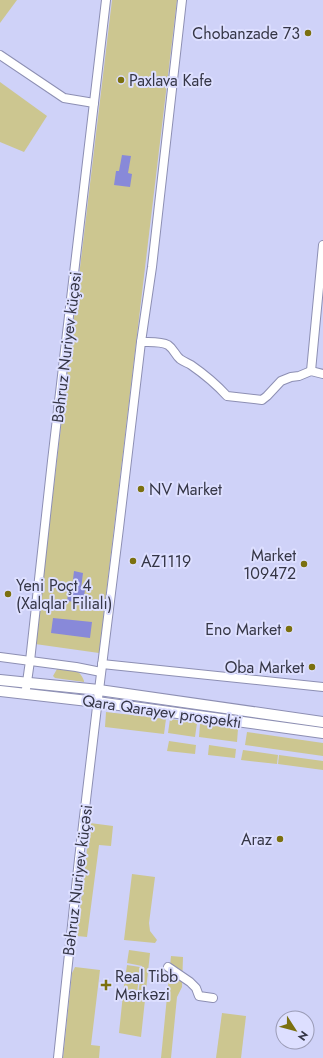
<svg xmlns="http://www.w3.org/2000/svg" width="323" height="1058" viewBox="0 0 323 1058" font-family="Jost,sans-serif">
  <rect width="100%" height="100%" fill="#cfd2f8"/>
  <g fill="#ccc690">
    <path d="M 0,0 L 17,0 L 0,23 Z"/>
    <path d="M 112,0 L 177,0 L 99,653 L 35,644 Z"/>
    <path d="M 0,82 L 47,116 L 24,152 L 0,142 Z"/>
    <path d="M 57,669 C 70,670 79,667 84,681 L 84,682 L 55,678 L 53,676 Z"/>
    <path d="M 106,712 L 166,719 L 164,734 L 105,727 Z"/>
    <path d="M 170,719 L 197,723 L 195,737 L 168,733 Z"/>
    <path d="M 200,724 L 238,729 L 237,742 L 199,737 Z"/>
    <path d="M 247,732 L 323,743 L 323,756 L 245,745 Z"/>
    <path d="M 169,741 L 196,745 L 195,754 L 167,751 Z"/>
    <path d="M 209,745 L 236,749 L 235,758 L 208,755 Z"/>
    <path d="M 243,750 L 278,755 L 277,764 L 241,760 Z"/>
    <path d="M 279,755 L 323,761 L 323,770 L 278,764 Z"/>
    <path d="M 90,823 L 113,826 L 111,846 L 99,845 L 87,937 L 77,936 Z"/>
    <path d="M 132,874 L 155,877 L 149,923 L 150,931 L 157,940 L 155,943 L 124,940 Z"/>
    <path d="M 129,950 L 150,953 L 141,1037 L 119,1033 L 123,994 L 138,995 L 142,966 L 127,963 Z"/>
    <path d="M 171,956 L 183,957 L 182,987 L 177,997 L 171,1058 L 161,1058 Z"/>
    <path d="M 127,965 L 140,967 L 137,994 L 123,992 Z"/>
    <path d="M 75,967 L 100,970 L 91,1045 L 100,1046 L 99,1058 L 63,1058 L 72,973 Z"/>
    <path d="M 222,1013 L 246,1016 L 241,1058 L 216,1058 Z"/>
  </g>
  <g fill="#8889d9">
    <path d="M 122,155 L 131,156 L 128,173 L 132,174 L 130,187 L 114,185 L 116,171 L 119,171 Z"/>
    <path d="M 74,571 L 83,573 L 81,589 L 85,590 L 83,603 L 67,601 L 69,588 L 72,588 Z"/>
    <path d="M 53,618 L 92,622 L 90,638 L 51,633 Z"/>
  </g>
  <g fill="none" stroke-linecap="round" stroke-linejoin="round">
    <defs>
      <g id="minor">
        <path d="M 0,55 L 64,98 L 94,103"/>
        <path d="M 141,342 C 149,342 161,341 168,345 C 174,349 175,355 180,359 C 184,362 188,363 191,365 C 204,374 217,385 227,396 L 262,400 L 267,396 L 281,381 L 291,377 L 299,376 L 311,371 L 323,374"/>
        <path d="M 311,371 L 323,245"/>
        <path d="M 0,657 L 76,667 L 101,672"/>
        <path d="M 102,664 L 323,687"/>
        <path d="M 26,689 L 30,661 L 52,461 L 106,0"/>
        <path d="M 168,967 L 190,982 L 196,988 L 199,996 L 213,998"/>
        <path d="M 58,1058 L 79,859 L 99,690 L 119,528 L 141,342 L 152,267 L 182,0"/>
      </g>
      <g id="major">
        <path d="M 0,680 L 99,690 L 323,722"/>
        <path d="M 0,691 L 97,702 L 323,733"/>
      </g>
    </defs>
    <use href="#minor" stroke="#8d8fb3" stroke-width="10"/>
    <use href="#major" stroke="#8d8fb3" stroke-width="12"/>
    <use href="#minor" stroke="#fff" stroke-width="8"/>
    <use href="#major" stroke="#fff" stroke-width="10"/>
  </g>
  <g fill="#7b700f" stroke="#dddfff" stroke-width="1.5">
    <circle cx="308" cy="33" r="4"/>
    <circle cx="121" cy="80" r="4"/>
    <circle cx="141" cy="489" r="4"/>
    <circle cx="133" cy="561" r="4"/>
    <circle cx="304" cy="564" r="4"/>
    <circle cx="8" cy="594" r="4"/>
    <circle cx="289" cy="629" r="4"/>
    <circle cx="312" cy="667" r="4"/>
    <circle cx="280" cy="839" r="4"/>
    <path d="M104 979h4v4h4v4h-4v4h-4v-4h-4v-4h4z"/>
  </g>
  <g text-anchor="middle" stroke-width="4" stroke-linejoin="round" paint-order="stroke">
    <g font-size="16" fill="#353646" stroke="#dddfff" text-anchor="end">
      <text x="300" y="39">Chobanzade 73</text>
      <text x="129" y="86" text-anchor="start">Paxlava Kafe</text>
      <text x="149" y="495" text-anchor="start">NV Market</text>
      <text x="296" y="561">Market<tspan x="296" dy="18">109472</tspan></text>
      <text x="141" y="567" text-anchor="start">AZ1119</text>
      <text x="16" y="591" text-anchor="start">Yeni Poçt 4<tspan x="16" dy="18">(Xalqlar Filialı)</tspan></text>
      <text x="281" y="635">Eno Market</text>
      <text x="304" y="673">Oba Market</text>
      <text x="272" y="845">Araz</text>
      <text x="115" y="982" text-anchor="start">Real Tibb<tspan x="115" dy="18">Mərkəzi</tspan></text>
    </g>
    <g font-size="16" fill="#353646" stroke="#dddfff">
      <text transform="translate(66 347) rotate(-83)" y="6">Bəhruz Nuriyev küçəsi</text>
      <text transform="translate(162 711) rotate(8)" y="6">Qara Qarayev prospekti</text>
      <text transform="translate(77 880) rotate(-83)" y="6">Bəhruz Nuriyev küçəsi</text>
    </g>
  </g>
  <g transform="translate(295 1030) rotate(126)"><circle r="19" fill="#dddfff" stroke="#9a9bb5"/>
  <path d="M0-3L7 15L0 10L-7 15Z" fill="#7b700f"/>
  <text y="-6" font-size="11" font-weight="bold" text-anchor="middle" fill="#353646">N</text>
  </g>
</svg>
